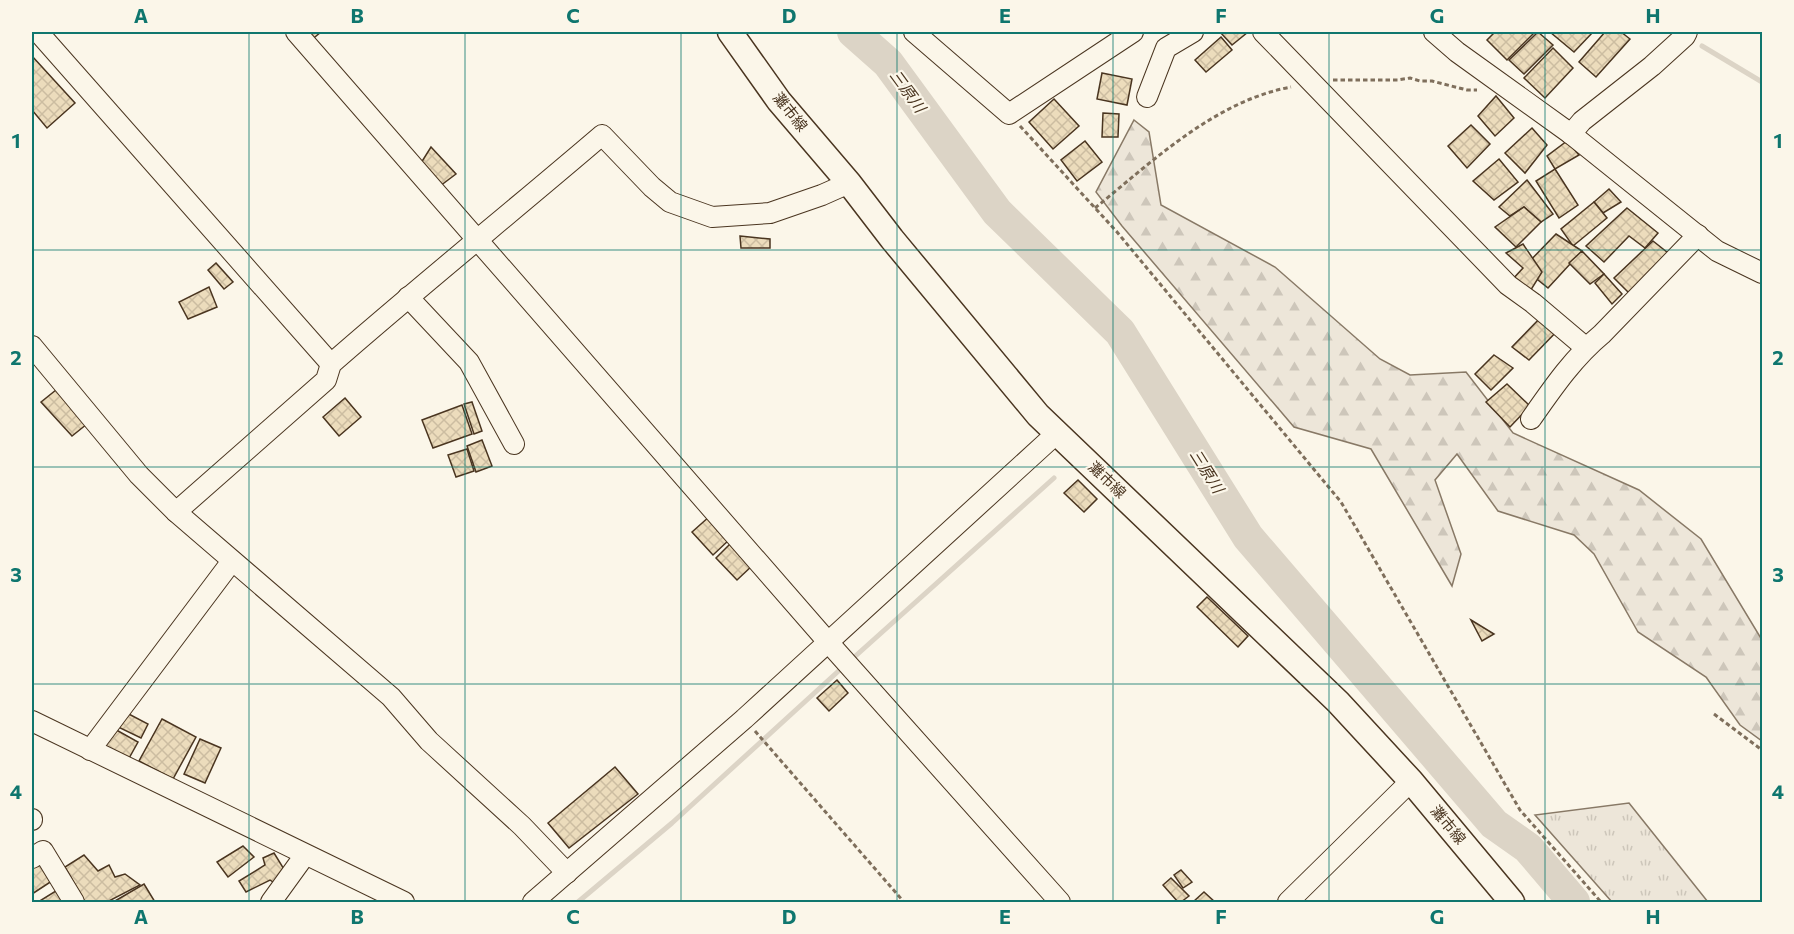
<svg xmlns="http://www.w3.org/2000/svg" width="1794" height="934" viewBox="0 0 1794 934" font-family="Commissioner,'Noto Sans JP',sans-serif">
  <defs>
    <pattern id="grass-tufts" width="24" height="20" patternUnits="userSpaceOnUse" patternTransform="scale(1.5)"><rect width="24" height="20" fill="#ede6d9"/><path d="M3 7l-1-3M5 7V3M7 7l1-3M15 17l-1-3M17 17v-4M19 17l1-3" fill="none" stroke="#cdc6ba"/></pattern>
    <pattern id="forest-firs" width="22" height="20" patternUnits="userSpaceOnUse" patternTransform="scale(1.5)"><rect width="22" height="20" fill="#ede6d9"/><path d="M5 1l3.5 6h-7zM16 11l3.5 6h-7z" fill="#cdc6ba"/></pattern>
    <pattern id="building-cross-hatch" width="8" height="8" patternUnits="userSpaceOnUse" patternTransform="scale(1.5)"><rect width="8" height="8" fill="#ecdcbc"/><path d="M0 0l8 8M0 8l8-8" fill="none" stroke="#ccbda1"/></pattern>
  </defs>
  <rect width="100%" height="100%" fill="#fbf6e9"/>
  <path fill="url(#grass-tufts)" stroke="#887966" stroke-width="1.5" d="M 1629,803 L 1708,902 L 1612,902 L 1535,815 Z"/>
  <path fill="url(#forest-firs)" stroke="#887966" stroke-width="1.5" d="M 1134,120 L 1149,132 L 1161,205 L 1275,267 L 1380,359 L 1410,375 L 1466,372 L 1513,433 L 1639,490 L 1701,539 L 1762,640 L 1762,741 L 1740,725 L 1706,677 L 1638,632 L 1594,554 L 1574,535 L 1498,511 L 1457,454 L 1435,480 L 1461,554 L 1452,586 L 1371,449 L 1294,427 L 1122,226 L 1096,192 Z"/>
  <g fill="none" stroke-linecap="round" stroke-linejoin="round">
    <g stroke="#dcd4c6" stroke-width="5">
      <path d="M 1702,46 L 1762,82"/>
      <path d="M 851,660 L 1054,478"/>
      <path d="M 578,902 L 672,823 L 844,666"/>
    </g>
    <path stroke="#dcd4c6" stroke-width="32" d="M 853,32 L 888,63 L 997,212 L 1120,332 L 1248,537 L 1494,824 L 1528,848 L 1574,902"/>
  </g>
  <g fill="url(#building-cross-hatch)" stroke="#4a3520" stroke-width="1.5">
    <path d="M 302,32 L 321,32 L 310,41 Z"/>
    <path d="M 1220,32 L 1248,32 L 1232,45 Z"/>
    <path d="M 1495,32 L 1535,32 L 1507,60 L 1487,40 Z"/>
    <path d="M 1538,32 L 1553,45 L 1524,74 L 1509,60 Z"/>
    <path d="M 1550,32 L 1593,32 L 1574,52 Z"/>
    <path d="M 1605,32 L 1621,32 L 1630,39 L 1596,77 L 1579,62 Z"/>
    <path d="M 1221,37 L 1232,50 L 1206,72 L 1195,60 Z"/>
    <path d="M 1553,48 L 1573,68 L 1545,98 L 1524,78 Z"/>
    <path d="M 32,56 L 75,103 L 47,128 L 32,110 Z"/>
    <path d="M 1102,73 L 1132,79 L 1127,105 L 1097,99 Z"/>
    <path d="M 1496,96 L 1514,118 L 1495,136 L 1478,116 Z"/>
    <path d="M 1054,99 L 1079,126 L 1053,149 L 1029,122 Z"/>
    <path d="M 1103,113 L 1119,114 L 1118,137 L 1102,137 Z"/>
    <path d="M 1471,125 L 1490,144 L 1467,168 L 1448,146 Z"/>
    <path d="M 1532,128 L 1547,145 L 1525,173 L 1505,153 Z"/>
    <path d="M 1085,141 L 1102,162 L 1077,181 L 1061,160 Z"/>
    <path d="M 1567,141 L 1579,155 L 1555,169 L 1547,156 Z"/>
    <path d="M 431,147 L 456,174 L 440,186 L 421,163 Z"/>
    <path d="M 1499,159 L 1518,182 L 1494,200 L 1473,181 Z"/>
    <path d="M 1555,169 L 1578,205 L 1559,218 L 1536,181 Z"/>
    <path d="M 1527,180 L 1553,214 L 1541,222 L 1524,207 L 1510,216 L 1499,207 Z"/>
    <path d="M 1609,189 L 1621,202 L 1603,213 L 1594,202 Z"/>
    <path d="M 1594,202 L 1607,218 L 1573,246 L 1561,229 Z"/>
    <path d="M 1524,207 L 1541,222 L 1516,247 L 1495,227 Z"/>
    <path d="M 1627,208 L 1658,233 L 1645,248 L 1629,236 L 1604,262 L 1586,246 Z"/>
    <path d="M 1556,234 L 1582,251 L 1548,288 L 1523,268 Z"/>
    <path d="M 740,236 L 770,239 L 770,248 L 741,248 Z"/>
    <path d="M 1653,241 L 1672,256 L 1633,297 L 1614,278 Z"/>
    <path d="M 1523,244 L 1542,272 L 1529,293 L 1512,280 L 1523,268 L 1506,253 Z"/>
    <path d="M 1582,251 L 1604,274 L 1590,284 L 1569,263 Z"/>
    <path d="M 216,263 L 233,282 L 224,289 L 208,270 Z"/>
    <path d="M 1604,274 L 1622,294 L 1612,304 L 1595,283 Z"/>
    <path d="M 209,287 L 217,307 L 188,319 L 179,302 Z"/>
    <path d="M 1543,315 L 1560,328 L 1529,360 L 1512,347 Z"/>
    <path d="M 1494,355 L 1513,368 L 1491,390 L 1475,374 Z"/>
    <path d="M 1507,384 L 1530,406 L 1510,427 L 1486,402 Z"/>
    <path d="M 56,390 L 87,424 L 72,436 L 41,402 Z"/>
    <path d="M 345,398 L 361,417 L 339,436 L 323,417 Z"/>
    <path d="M 472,402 L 482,431 L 474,434 L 464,404 Z"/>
    <path d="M 462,405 L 472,434 L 433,448 L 422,420 Z"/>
    <path d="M 482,440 L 492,466 L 476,472 L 467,446 Z"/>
    <path d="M 467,449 L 474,471 L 456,477 L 448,455 Z"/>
    <path d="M 1078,480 L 1097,499 L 1084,512 L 1064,493 Z"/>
    <path d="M 710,516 L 730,539 L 713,555 L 692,532 Z"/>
    <path d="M 733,541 L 754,564 L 737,580 L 716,558 Z"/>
    <path d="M 1207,597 L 1248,636 L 1238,647 L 1197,607 Z"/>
    <path d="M 1471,620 L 1494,634 L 1482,641 Z"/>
    <path d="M 837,680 L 848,693 L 829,711 L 817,698 Z"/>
    <path d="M 123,711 L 148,724 L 141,738 L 116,726 Z"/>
    <path d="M 162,719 L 196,737 L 173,779 L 139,761 Z"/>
    <path d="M 111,727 L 138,742 L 128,760 L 101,745 Z"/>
    <path d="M 200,739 L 221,748 L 205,783 L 184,774 Z"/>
    <path d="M 615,767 L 638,794 L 569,848 L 548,823 Z"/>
    <path d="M 243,846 L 254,857 L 228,877 L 217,862 Z"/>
    <path d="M 274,853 L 287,874 L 276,884 L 270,880 L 246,892 L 239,881 L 265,865 L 263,858 Z"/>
    <path d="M 84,855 L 98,871 L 109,865 L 115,877 L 125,874 L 140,885 L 107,902 L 85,902 L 65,867 Z"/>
    <path d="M 42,860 L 55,879 L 32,894 L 32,867 Z"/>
    <path d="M 1181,870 L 1192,882 L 1183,888 L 1174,875 Z"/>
    <path d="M 1171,878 L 1189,896 L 1181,902 L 1178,902 L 1163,885 Z"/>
    <path d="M 144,884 L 155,902 L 116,902 L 115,901 Z"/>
    <path d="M 59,889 L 67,902 L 38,902 Z"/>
    <path d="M 1204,892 L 1215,902 L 1193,902 Z"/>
  </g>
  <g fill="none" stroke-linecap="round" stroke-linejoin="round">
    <defs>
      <g id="minor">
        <path d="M 38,32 L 331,364"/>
        <path d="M 296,32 L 828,642 L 1060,902"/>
        <path d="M 914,32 L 1009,114 L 1133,32"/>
        <path d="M 1263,32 L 1508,285 L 1533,303 L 1585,347"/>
        <path d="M 1434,32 L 1457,52 L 1571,134 L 1717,251 L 1762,273"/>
        <path d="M 1147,97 L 1166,48 L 1193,32"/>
        <path d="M 1571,134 L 1582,121 L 1652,66 L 1685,36 L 1687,32"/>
        <path d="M 408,297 L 469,362 L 514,444"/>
        <path d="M 32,346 L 139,475 L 176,512 L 391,697 L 429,741 L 522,826 L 567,873"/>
        <path d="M 1531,419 C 1552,389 1573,358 1602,334 L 1698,235"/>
        <path d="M 176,512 L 326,380 L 331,364 C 420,286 512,212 602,135 L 652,187 L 670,202 L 712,217 L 770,213 L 822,195 L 849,183"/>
        <path d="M 32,721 L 404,902"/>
        <path d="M 90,750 L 232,561"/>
        <path d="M 32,819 L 32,820"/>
        <path d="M 32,858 L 43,851 L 74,902"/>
        <path d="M 271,902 L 305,855"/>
        <path d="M 533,902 L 744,719 L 1057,433"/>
        <path d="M 1288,902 L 1411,781"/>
      </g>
      <path id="major" d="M 730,32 L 779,101 L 849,183 L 892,239 L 1038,415 L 1338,702 L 1411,781 L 1512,902"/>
    </defs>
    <use href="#minor" stroke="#4a3520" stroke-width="22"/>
    <use href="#major" stroke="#4a3520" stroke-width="27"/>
    <g stroke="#7f6f5c" stroke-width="3" stroke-dasharray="4.5 3" stroke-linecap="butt">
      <path d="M 1333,80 L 1398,80 L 1410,78 L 1420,81 L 1432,81 L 1467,90 L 1477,90"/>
      <path d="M 1020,126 L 1117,232 L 1341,502 L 1520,810 L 1601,902"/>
      <path d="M 1095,208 C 1153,161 1215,101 1291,87"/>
      <path d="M 1714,714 L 1762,750"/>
      <path d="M 755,731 L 904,902"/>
    </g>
    <use href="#minor" stroke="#fbf6e9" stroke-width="20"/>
    <use href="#major" stroke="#fbf6e9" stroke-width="24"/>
  </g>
  <path fill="none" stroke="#0f766e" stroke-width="1.5" stroke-opacity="0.55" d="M 249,32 L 249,902M 465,32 L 465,902M 681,32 L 681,902M 897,32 L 897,902M 1113,32 L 1113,902M 1329,32 L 1329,902M 1545,32 L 1545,902M 32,250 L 1762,250M 32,467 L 1762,467M 32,684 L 1762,684"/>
  <g text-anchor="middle" stroke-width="4.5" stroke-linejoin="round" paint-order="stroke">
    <g font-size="15" fill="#4a3520" stroke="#fbf6e9">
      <text transform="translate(790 112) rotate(51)" y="5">灘市線</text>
      <text transform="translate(1107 480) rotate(44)" y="5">灘市線</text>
      <text transform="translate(1448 825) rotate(50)" y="5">灘市線</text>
    </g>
    <g font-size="16" font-style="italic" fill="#4a3520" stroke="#fbf6e9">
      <text transform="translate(908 91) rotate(54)" y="6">三原川</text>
      <text transform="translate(1207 471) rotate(58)" y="6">三原川</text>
    </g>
  </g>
  <rect width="1794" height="934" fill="none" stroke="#fbf6e9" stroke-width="66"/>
  <rect x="33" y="33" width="1728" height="868" fill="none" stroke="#0f766e" stroke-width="2"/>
  <g font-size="20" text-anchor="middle" font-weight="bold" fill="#0f766e">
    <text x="141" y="23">A</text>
    <text x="357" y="23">B</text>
    <text x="573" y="23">C</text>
    <text x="789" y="23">D</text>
    <text x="1005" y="23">E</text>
    <text x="1221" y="23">F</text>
    <text x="1437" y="23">G</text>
    <text x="1653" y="23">H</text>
    <text x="16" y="148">1</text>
    <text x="1778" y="148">1</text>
    <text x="16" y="365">2</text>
    <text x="1778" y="365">2</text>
    <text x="16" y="582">3</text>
    <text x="1778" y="582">3</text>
    <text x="16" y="799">4</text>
    <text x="1778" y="799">4</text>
    <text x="141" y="924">A</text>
    <text x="357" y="924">B</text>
    <text x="573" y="924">C</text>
    <text x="789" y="924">D</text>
    <text x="1005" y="924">E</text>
    <text x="1221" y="924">F</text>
    <text x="1437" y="924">G</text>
    <text x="1653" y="924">H</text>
  </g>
</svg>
